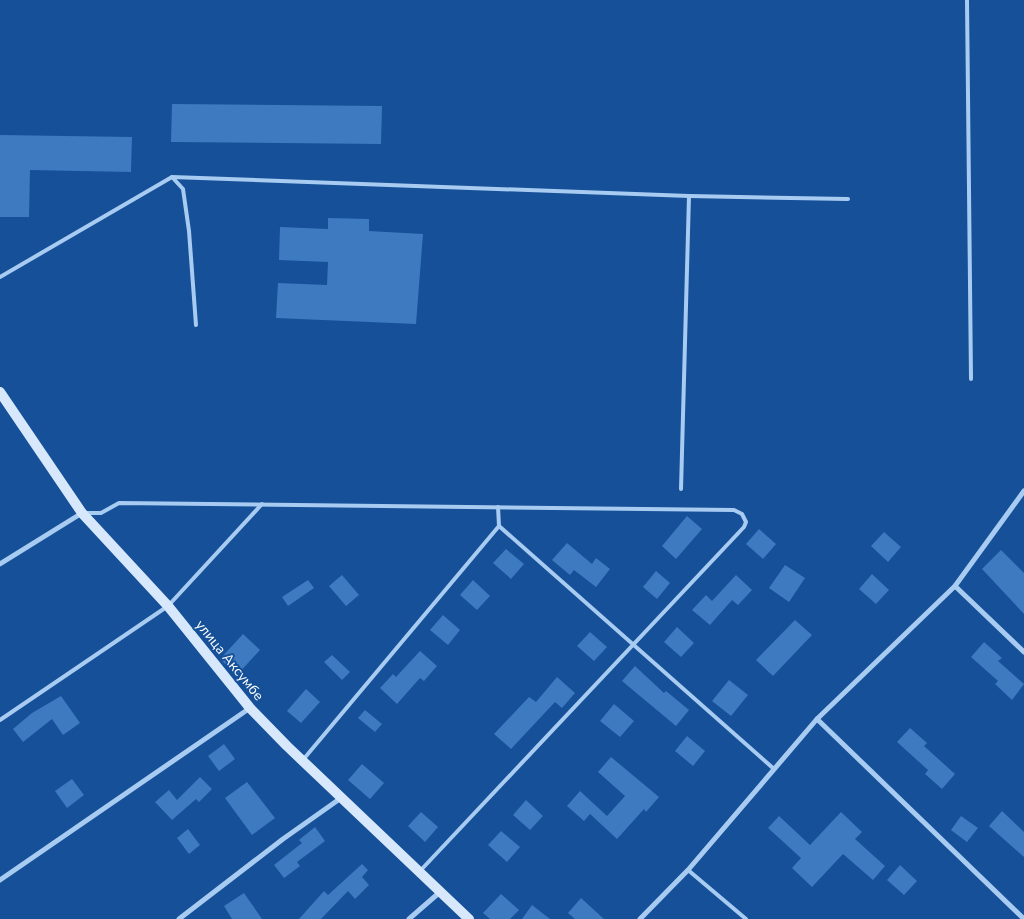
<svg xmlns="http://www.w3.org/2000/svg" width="1024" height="919" viewBox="0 0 1024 919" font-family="'Nunito Sans',sans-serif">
  <rect width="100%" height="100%" fill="#155098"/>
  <g fill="#3e7ac0">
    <path d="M 172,104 L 382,106 L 381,144 L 171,142 Z"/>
    <path d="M 0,135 L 132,137 L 131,172 L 30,170 L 29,217 L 0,217 Z"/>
    <path d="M 328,218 L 369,219 L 369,231 L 423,234 L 416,324 L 276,318 L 278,283 L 327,285 L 328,262 L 279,260 L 280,227 L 328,229 Z"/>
    <path d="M 687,516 L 702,529 L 676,559 L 662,546 Z"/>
    <path d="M 759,529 L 776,544 L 763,559 L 746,544 Z"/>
    <path d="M 884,532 L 901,547 L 888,562 L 871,546 Z"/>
    <path d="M 567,543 L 592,564 L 596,558 L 610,569 L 596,587 L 574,570 L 570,575 L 552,560 Z"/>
    <path d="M 506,549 L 524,564 L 511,579 L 493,563 Z"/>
    <path d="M 1001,550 L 1024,573 L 1024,614 L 982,569 Z"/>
    <path d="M 785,565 L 805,578 L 789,602 L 769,588 Z"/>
    <path d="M 656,571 L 670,583 L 657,599 L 643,587 Z"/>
    <path d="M 872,574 L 889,590 L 876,604 L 859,589 Z"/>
    <path d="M 342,575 L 359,595 L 346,606 L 329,586 Z"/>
    <path d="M 736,575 L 752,590 L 738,605 L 732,600 L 710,625 L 692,610 L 706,595 L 712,601 Z"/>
    <path d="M 308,580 L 314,588 L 288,606 L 282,597 Z"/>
    <path d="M 473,580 L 490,596 L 477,610 L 460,595 Z"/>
    <path d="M 443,615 L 460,630 L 448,645 L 430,630 Z"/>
    <path d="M 795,620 L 812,635 L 773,676 L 756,660 Z"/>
    <path d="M 677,627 L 694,643 L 681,657 L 664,642 Z"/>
    <path d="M 590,632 L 607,647 L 594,661 L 577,646 Z"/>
    <path d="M 243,634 L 260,650 L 237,675 L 220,659 Z"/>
    <path d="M 984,642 L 1002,658 L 998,661 L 1024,684 L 1012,700 L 995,684 L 998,681 L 971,657 Z"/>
    <path d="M 420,651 L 437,666 L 424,681 L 420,678 L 397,704 L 380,688 L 393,674 L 396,677 Z"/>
    <path d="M 332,655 L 350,672 L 342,680 L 324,662 Z"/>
    <path d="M 635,666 L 664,693 L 666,691 L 689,710 L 676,726 L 622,681 Z"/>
    <path d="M 557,677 L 575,693 L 562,708 L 555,702 L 511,749 L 494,734 L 529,697 L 536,702 Z"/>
    <path d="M 729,680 L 748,695 L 731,716 L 712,701 Z"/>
    <path d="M 306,689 L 320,702 L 301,723 L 287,711 Z"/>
    <path d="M 61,696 L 80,723 L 63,735 L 52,719 L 23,742 L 13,729 L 32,713 Z"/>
    <path d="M 614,704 L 634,721 L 620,737 L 600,721 Z"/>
    <path d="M 365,710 L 382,724 L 375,732 L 358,718 Z"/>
    <path d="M 910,728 L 927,743 L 924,746 L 955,774 L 942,789 L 925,774 L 928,770 L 897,742 Z"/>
    <path d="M 687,736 L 705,751 L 693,766 L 675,751 Z"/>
    <path d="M 224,744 L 235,759 L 219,771 L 208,756 Z"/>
    <path d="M 611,757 L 659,797 L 646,812 L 644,809 L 617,839 L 590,814 L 584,821 L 567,806 L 580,791 L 607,816 L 625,796 L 598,772 Z"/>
    <path d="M 362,764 L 384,783 L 370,799 L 348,780 Z"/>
    <path d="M 200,777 L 212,789 L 199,802 L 196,799 L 172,820 L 155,802 L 169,790 L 177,800 Z"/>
    <path d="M 72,779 L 84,795 L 67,808 L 55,791 Z"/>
    <path d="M 247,782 L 275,818 L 252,835 L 225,798 Z"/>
    <path d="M 526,800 L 543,816 L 530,830 L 513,815 Z"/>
    <path d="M 1002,811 L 1024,832 L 1024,857 L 989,826 Z"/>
    <path d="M 421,812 L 438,827 L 425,842 L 408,826 Z"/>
    <path d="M 841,812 L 862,832 L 855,839 L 885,866 L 873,880 L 843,854 L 812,887 L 792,868 L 801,858 L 768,828 L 779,816 L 810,845 Z"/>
    <path d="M 961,816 L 978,828 L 967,842 L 951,830 Z"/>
    <path d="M 315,827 L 325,841 L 297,862 L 300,866 L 284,878 L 274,865 L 302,843 L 299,840 Z"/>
    <path d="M 188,829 L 200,845 L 189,854 L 177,838 Z"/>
    <path d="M 501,831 L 520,847 L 507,862 L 488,845 Z"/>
    <path d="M 362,864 L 368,870 L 362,877 L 369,885 L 355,899 L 348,891 L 321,919 L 299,919 L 324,891 L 328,895 Z"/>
    <path d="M 900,865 L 917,881 L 904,895 L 887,880 Z"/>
    <path d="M 244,893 L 262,919 L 232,919 L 224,906 Z"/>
    <path d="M 501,894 L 519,910 L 510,919 L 490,919 L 483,913 Z"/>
    <path d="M 581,898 L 604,919 L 575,919 L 568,913 Z"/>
    <path d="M 532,905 L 550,919 L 522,919 Z"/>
  </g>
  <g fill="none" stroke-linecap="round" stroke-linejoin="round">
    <g stroke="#a8cbf2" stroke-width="4">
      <path d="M 967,0 L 971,379"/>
      <path d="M 172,177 L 183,189 L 189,231 L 196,325"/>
      <path d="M 0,277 L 172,177 L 689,196 L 848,199"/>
      <path d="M 681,489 L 689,196"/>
      <path d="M 498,507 L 499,526"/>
      <path d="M 85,513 L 101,513 L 119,503 L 734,510 L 742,514 L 746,522 L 744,527 L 420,871"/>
      <path d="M 0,720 L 168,606 L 262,504"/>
      <path d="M 302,761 L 499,526 L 774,769"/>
      <path d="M 688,870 L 746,919"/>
    </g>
    <g stroke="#a8cbf2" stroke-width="5">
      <path d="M 0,564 L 82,513"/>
      <path d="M 955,586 L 1024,652"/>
      <path d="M 817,719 L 1024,919"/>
      <path d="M 0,880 L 250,708"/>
      <path d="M 179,919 L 283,839 L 341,798"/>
      <path d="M 409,919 L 440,892"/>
      <path d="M 640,919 L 688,870 L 817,719 L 955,586 L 1024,491"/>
    </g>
    <path stroke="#d7e8fc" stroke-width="10" d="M 0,392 L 82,513 L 168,606 L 250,708 L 287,746 L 469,919"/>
  </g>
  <g text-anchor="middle" stroke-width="4" stroke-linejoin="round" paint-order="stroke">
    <g font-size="14" fill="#fff" stroke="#155098">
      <text transform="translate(230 660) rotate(51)" y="5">улица Аксумбе</text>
    </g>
  </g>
</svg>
